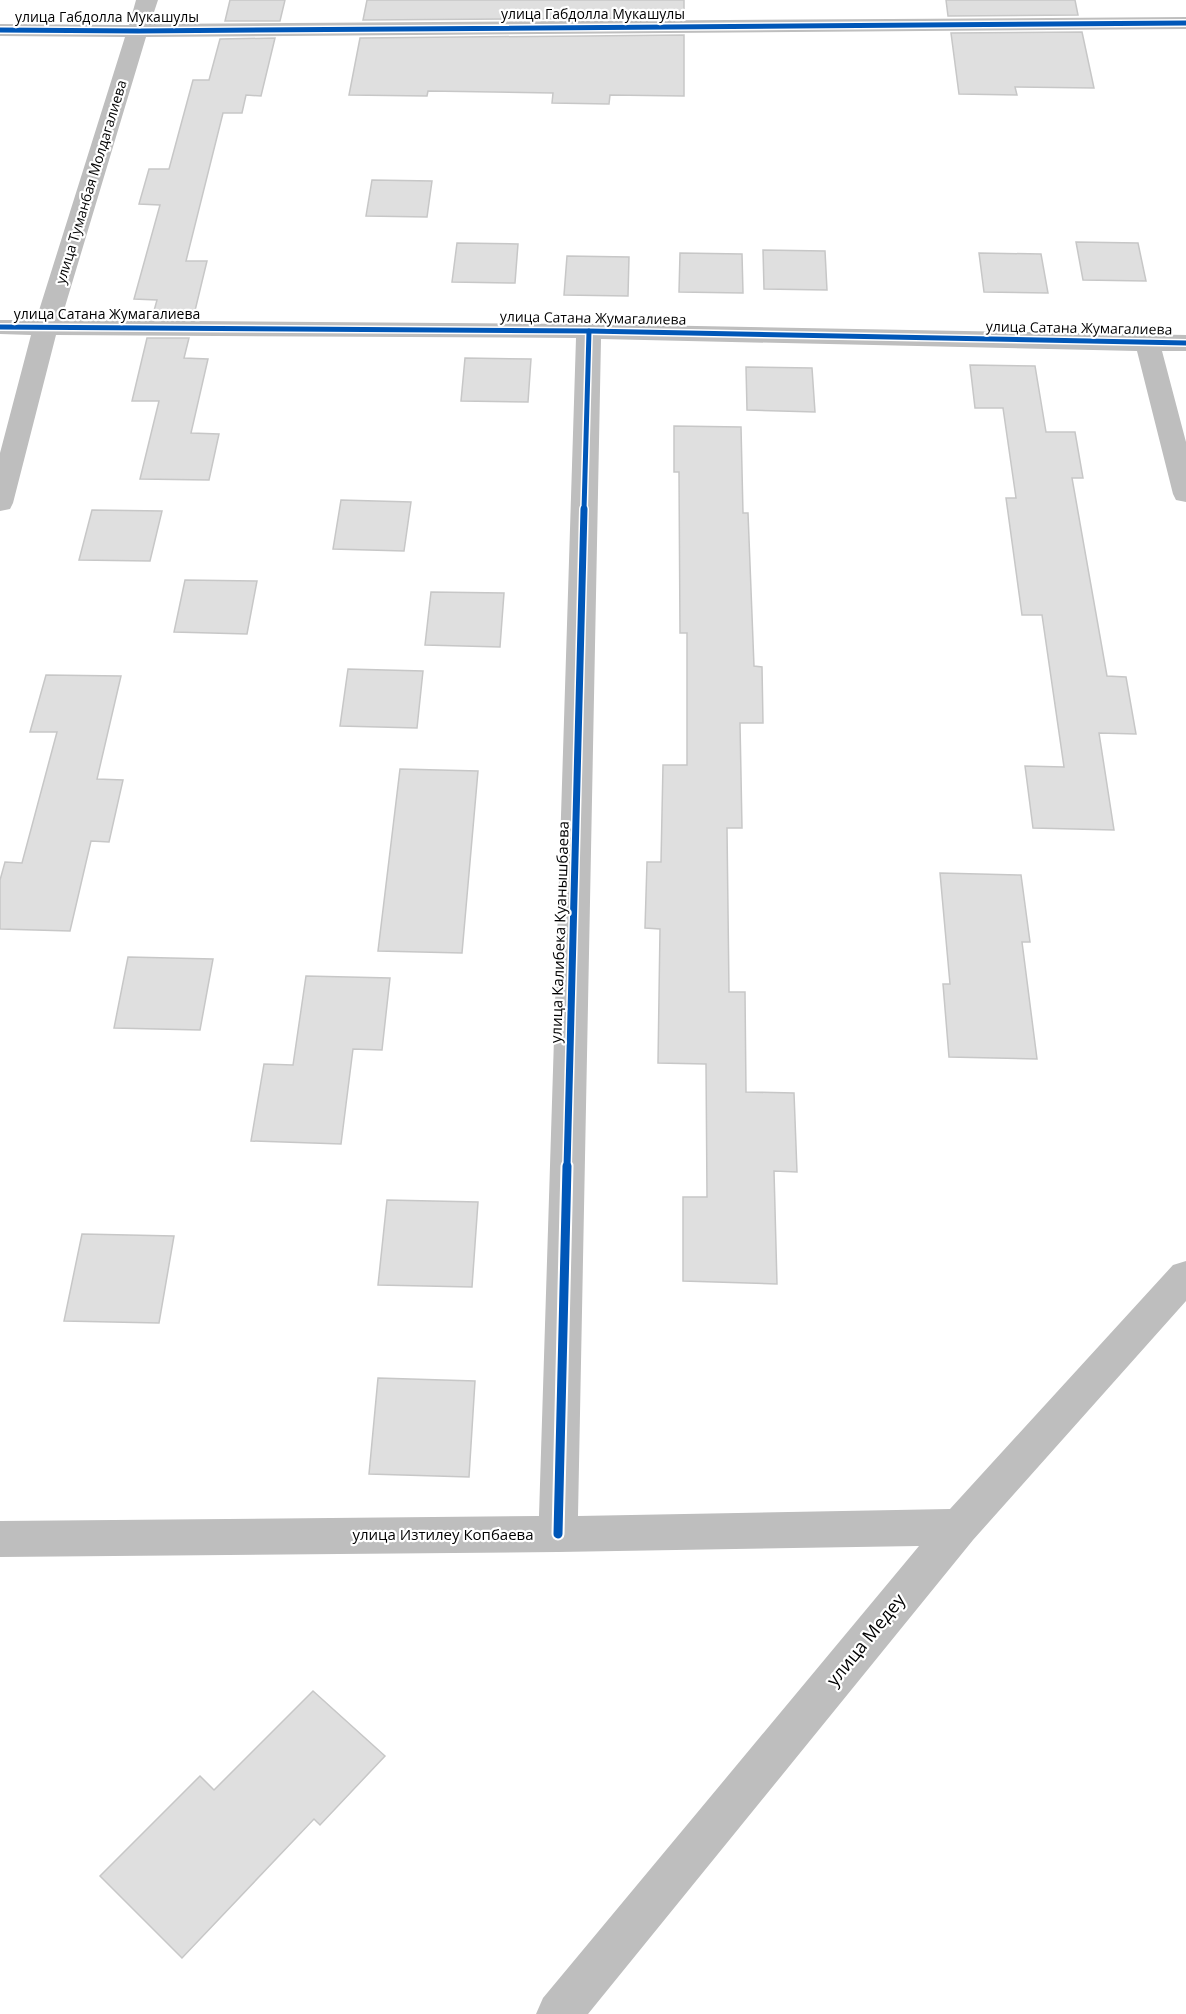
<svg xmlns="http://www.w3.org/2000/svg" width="1186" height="2014" viewBox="0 0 1186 2014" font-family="'Open Sans',sans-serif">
  <rect width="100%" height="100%" fill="#fff"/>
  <g fill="#dfdfdf" stroke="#c7c7c7" stroke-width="1.5">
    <path d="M 230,0 L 285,0 L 280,21 L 225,21 Z"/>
    <path d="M 367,0 L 684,0 L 684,18 L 363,20 Z"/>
    <path d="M 946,0 L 1075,0 L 1078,15 L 948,16 Z"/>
    <path d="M 1082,32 L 1094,88 L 1015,87 L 1017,95 L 959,94 L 951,33 Z"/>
    <path d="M 684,35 L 684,96 L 610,95 L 609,104 L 552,103 L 553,93 L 428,91 L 427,96 L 349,95 L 360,38 Z"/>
    <path d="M 275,38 L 261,96 L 246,95 L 242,113 L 223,113 L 186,261 L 207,261 L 193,319 L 152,318 L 157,300 L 134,299 L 160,205 L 139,204 L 149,169 L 169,169 L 193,80 L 209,80 L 220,39 Z"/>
    <path d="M 372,180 L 432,181 L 427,217 L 366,216 Z"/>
    <path d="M 1076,242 L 1138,243 L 1146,281 L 1083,280 Z"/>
    <path d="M 457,243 L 518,244 L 515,283 L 452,282 Z"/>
    <path d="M 763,250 L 825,251 L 827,290 L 764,289 Z"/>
    <path d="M 680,253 L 742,254 L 743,293 L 679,292 Z"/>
    <path d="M 979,253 L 1041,254 L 1048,293 L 984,292 Z"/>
    <path d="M 567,256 L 629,257 L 628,296 L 564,295 Z"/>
    <path d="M 147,338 L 189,338 L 184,358 L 208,359 L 191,433 L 219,434 L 209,480 L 140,479 L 159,401 L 132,401 Z"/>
    <path d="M 465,358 L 531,359 L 528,402 L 461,401 Z"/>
    <path d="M 970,365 L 1035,366 L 1046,432 L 1075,432 L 1083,478 L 1072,478 L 1107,676 L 1126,677 L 1136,734 L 1099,733 L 1114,830 L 1033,828 L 1025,766 L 1064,767 L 1042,615 L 1022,615 L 1006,498 L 1016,498 L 1003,408 L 975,408 Z"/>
    <path d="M 746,367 L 812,368 L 815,412 L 747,410 Z"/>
    <path d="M 674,426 L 741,427 L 743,513 L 748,513 L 754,666 L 762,667 L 763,723 L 740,723 L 742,828 L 727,828 L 729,992 L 745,992 L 746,1092 L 794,1093 L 797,1172 L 774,1171 L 777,1284 L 683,1281 L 683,1197 L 707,1197 L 706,1064 L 658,1063 L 660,929 L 645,928 L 647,862 L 661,862 L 663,765 L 687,765 L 687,633 L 680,633 L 679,472 L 674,472 Z"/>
    <path d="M 341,500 L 411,502 L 404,551 L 333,549 Z"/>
    <path d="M 92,510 L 162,511 L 150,561 L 79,560 Z"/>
    <path d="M 185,580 L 257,581 L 247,634 L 174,632 Z"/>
    <path d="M 431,592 L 504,593 L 500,647 L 425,645 Z"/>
    <path d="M 348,669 L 423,671 L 417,728 L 340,726 Z"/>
    <path d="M 46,675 L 121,676 L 97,779 L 123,780 L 109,842 L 91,841 L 70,931 L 0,929 L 0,880 L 5,862 L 22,863 L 57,732 L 30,732 Z"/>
    <path d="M 400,769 L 478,771 L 462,953 L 378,951 Z"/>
    <path d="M 940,873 L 1021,875 L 1030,942 L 1022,942 L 1037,1059 L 949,1057 L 943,984 L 950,984 Z"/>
    <path d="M 128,957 L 213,959 L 200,1030 L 114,1028 Z"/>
    <path d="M 306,976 L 390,978 L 382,1050 L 353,1049 L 341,1144 L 251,1141 L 264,1064 L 293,1065 Z"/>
    <path d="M 387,1200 L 478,1202 L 472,1287 L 378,1285 Z"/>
    <path d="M 82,1234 L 174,1236 L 159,1323 L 64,1321 Z"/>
    <path d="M 378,1378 L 475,1381 L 469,1477 L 369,1474 Z"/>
    <path d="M 313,1691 L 385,1756 L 320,1825 L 314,1819 L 182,1958 L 100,1876 L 200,1776 L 214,1790 Z"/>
  </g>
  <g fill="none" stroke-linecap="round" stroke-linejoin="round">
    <path fill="#bebebe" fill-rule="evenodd" d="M 136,0 L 158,0 L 150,24 L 1186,17 L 1186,29 L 146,37 L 61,320 L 589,324 L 1186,335 L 1186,351 L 1162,351 L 1186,442 L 1186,502 L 1176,500 L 1173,494 L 1137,351 L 601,339 L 578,1516 L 950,1509 L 1173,1265 L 1186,1261 L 1186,1301 L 973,1540 L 588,2014 L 536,2014 L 543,1998 L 919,1546 L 558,1552 L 0,1557 L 0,1521 L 539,1516 L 576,338 L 56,335 L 13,503 L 10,509 L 0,511 L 0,453 L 31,335 L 0,334 L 0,320 L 36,320 L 125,37 L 0,36 L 0,24 L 129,25 Z"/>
    <defs>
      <g id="cycleway-far2">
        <path d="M 0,30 L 138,31 L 1186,23"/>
        <path d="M 0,327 L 589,331 L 1186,343"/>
        <path d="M 584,510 L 589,331"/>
      </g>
      <path id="cycleway-far1" d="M 567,1168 L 584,509"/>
      <path id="cycleway" d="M 558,1534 L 567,1166"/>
    </defs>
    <use href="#cycleway-far2" stroke="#fff" stroke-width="8"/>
    <use href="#cycleway-far1" stroke="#fff" stroke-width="10"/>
    <use href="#cycleway" stroke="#fff" stroke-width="13"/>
    <use href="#cycleway-far2" stroke="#0057b8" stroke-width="5"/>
    <use href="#cycleway-far1" stroke="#0057b8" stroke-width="7"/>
    <use href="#cycleway" stroke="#0057b8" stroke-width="9"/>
  </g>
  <g text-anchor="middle" stroke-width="4.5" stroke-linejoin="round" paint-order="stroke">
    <g font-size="14" fill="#000" stroke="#fff">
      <text x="593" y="19">улица Габдолла Мукашулы</text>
      <text x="107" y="22">улица Габдолла Мукашулы</text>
      <text transform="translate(91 182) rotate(-73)" y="5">улица Туманбая Молдагалиева</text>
      <text x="107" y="319">улица Сатана Жумагалиева</text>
      <text transform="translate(593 318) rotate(1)" y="5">улица Сатана Жумагалиева</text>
      <text transform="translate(1079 328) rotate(1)" y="5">улица Сатана Жумагалиева</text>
    </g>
    <g font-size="15" fill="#000" stroke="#fff">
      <text transform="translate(560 932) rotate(-88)" y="5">улица Калибека Куанышбаева</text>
      <text x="443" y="1540">улица Изтилеу Копбаева</text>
    </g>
    <g font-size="18" fill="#000" stroke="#fff">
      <text transform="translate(866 1640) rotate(-51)" y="6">улица Медеу</text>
    </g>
  </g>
</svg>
